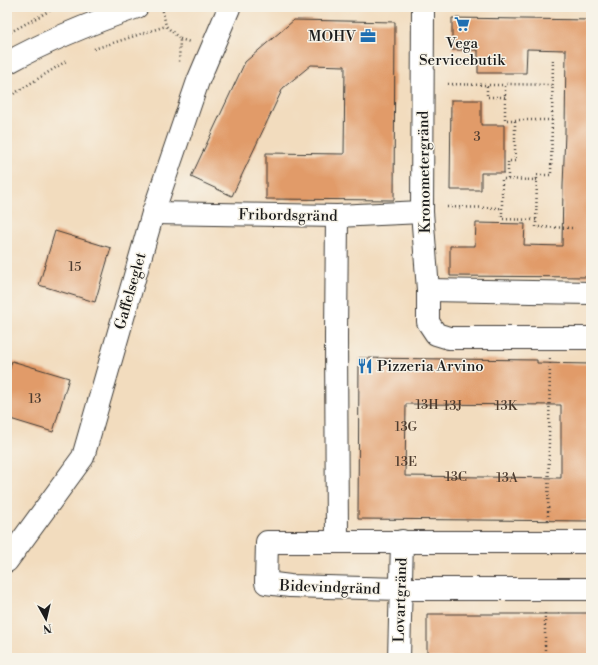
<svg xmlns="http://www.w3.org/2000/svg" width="598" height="665" viewBox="0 0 598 665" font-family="'Libre Bodoni',serif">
  <rect width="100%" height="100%" fill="#f7f3e8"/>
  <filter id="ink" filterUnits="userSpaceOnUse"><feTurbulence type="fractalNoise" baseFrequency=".025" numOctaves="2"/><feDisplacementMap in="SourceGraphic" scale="8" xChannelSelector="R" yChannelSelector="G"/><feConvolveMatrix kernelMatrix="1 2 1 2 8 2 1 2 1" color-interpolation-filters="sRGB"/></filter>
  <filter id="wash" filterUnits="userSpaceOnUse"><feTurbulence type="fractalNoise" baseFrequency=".012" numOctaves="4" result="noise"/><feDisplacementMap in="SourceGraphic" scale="16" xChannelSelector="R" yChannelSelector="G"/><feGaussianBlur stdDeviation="0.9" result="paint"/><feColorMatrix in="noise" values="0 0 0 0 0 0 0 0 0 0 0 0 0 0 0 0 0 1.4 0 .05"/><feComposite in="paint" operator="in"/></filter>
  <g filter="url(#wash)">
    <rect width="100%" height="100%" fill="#f2dcbe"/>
    <g id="blocks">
      <g fill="#e19b69" fill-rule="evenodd">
        <path d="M 452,18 L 591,20 L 591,277 L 450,276 L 450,246 L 475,246 L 476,223 L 525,224 L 524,245 L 562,246 L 563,186 L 565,132 L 566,50 L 527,49 L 526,73 L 478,73 L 478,50 L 452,50 Z"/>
        <path d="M 294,20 L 395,22 L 394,200 L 266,199 L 266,153 L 344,154 L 345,66 L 311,65 L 283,88 L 232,196 L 191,177 L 245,62 Z"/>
        <path d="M 451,100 L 481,100 L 481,125 L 504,125 L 504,173 L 481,173 L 481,190 L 450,190 Z"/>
        <path d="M 55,231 L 111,248 L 95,302 L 39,285 Z"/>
        <path d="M 359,358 L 537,360 L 537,363 L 591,364 L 591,521 L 358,519 ZM 406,404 L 561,405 L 561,478 L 405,476 Z"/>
        <path d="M 12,361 L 69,378 L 53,432 L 7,418 L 7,378 Z"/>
        <path d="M 559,613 L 591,613 L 591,658 L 427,658 L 427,614 L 559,614 Z"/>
      </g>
    </g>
  </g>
  <g filter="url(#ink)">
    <use href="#blocks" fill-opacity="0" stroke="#3c3934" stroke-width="1"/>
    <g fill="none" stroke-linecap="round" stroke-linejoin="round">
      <defs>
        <g id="minor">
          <path d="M 423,7 L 422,212 L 428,290 L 428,322 L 436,334 L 449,338 L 591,338"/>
          <path d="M 7,63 C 50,39 91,23 137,7"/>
          <path d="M 153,213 L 337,216 L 422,212"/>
          <path d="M 428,290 L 591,293"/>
          <path d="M 337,542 L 336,338 L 337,216"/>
          <path d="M 591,542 L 267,542 L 266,583 L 290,586 L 400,589 L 591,589"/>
          <path d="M 7,561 L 83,457 L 153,213 L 198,81 L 229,8"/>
          <path d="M 399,658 L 402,541"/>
        </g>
      </defs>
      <use href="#minor" stroke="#3c3934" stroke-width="24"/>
      <g stroke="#3c3934" stroke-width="2.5" stroke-dasharray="1 3" stroke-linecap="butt">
        <path d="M 162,7 L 166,26 L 180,39 L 179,64"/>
        <path d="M 7,34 L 51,10 L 60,7"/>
        <path d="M 180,39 L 190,42"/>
        <path d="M 94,49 L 166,26"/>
        <path d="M 553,60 L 551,175 L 537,175 L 536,227 L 575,228"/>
        <path d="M 448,84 L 487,85"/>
        <path d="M 505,97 L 487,97 L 487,85 L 505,85"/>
        <path d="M 7,98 L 68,60"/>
        <path d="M 552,120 L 505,120 L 505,85 L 506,84 L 552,85"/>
        <path d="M 508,179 L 508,161 L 515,161 L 515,120"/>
        <path d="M 447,207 L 502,208"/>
        <path d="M 536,220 L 502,219 L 502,179 L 537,180"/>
        <path d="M 548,520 L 550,359"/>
        <path d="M 545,658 L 545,611"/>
      </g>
      <use href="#minor" stroke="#fff" stroke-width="22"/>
    </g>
  </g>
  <defs>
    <symbol id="supermarket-bare" viewBox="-9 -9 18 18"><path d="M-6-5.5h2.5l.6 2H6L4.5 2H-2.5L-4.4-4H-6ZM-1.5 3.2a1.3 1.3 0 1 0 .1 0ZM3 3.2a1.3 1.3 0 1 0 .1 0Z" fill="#1f6fb2" stroke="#f7f3e8" stroke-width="2.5" paint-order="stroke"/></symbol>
    <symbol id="office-bare" viewBox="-9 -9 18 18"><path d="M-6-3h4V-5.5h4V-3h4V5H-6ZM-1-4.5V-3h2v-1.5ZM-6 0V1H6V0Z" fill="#1f6fb2" stroke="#f7f3e8" stroke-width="2.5" paint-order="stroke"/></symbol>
    <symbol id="restaurant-bare" viewBox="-9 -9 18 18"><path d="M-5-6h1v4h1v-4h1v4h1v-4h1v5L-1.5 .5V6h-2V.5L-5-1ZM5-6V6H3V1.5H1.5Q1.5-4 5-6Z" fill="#1f6fb2" stroke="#f7f3e8" stroke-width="2.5" paint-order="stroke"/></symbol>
  </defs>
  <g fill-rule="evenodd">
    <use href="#supermarket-bare" x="451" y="13" width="22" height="22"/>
    <use href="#office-bare" x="357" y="25" width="22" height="22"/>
    <use href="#restaurant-bare" x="354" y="355" width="22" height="22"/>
  </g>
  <g text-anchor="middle" stroke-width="3" stroke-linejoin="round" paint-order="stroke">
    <g font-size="13" fill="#4d3c2f">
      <text x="477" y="141">3</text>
      <text x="75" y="271">15</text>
      <text x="35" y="403">13</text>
      <text x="427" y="409">13H</text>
      <text x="453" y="410">13J</text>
      <text x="506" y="410">13K</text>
      <text x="406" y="431">13G</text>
      <text x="406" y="466">13E</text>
      <text x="456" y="481">13C</text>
      <text x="507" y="482">13A</text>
    </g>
    <g font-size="15" fill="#1c1c1c" stroke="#f7f3e8" text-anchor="end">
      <text x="356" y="41">MOHV</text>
      <text x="462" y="48" text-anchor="middle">Vega<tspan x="462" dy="17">Servicebutik</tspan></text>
      <text x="377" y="371" text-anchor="start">Pizzeria Arvino</text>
    </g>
    <g font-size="15" fill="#1c1c1c" stroke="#f7f3e8">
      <text transform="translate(424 172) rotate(-91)" y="5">Kronometergränd</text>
      <text transform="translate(288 215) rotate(1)" y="5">Fribordsgränd</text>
      <text transform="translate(130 291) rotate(-74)" y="5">Gaffelseglet</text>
      <text transform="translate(330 587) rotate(2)" y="5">Bidevindgränd</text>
      <text transform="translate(400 600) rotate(-88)" y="5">Lovartgränd</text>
    </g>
  </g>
  <rect width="598" height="665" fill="none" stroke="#f7f3e8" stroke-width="24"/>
  <g transform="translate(46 619) rotate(172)" stroke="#f7f3e8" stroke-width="3" paint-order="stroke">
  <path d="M0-3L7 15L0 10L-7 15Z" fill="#1c1c1c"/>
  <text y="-6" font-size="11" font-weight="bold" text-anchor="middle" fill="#1c1c1c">N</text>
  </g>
</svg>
